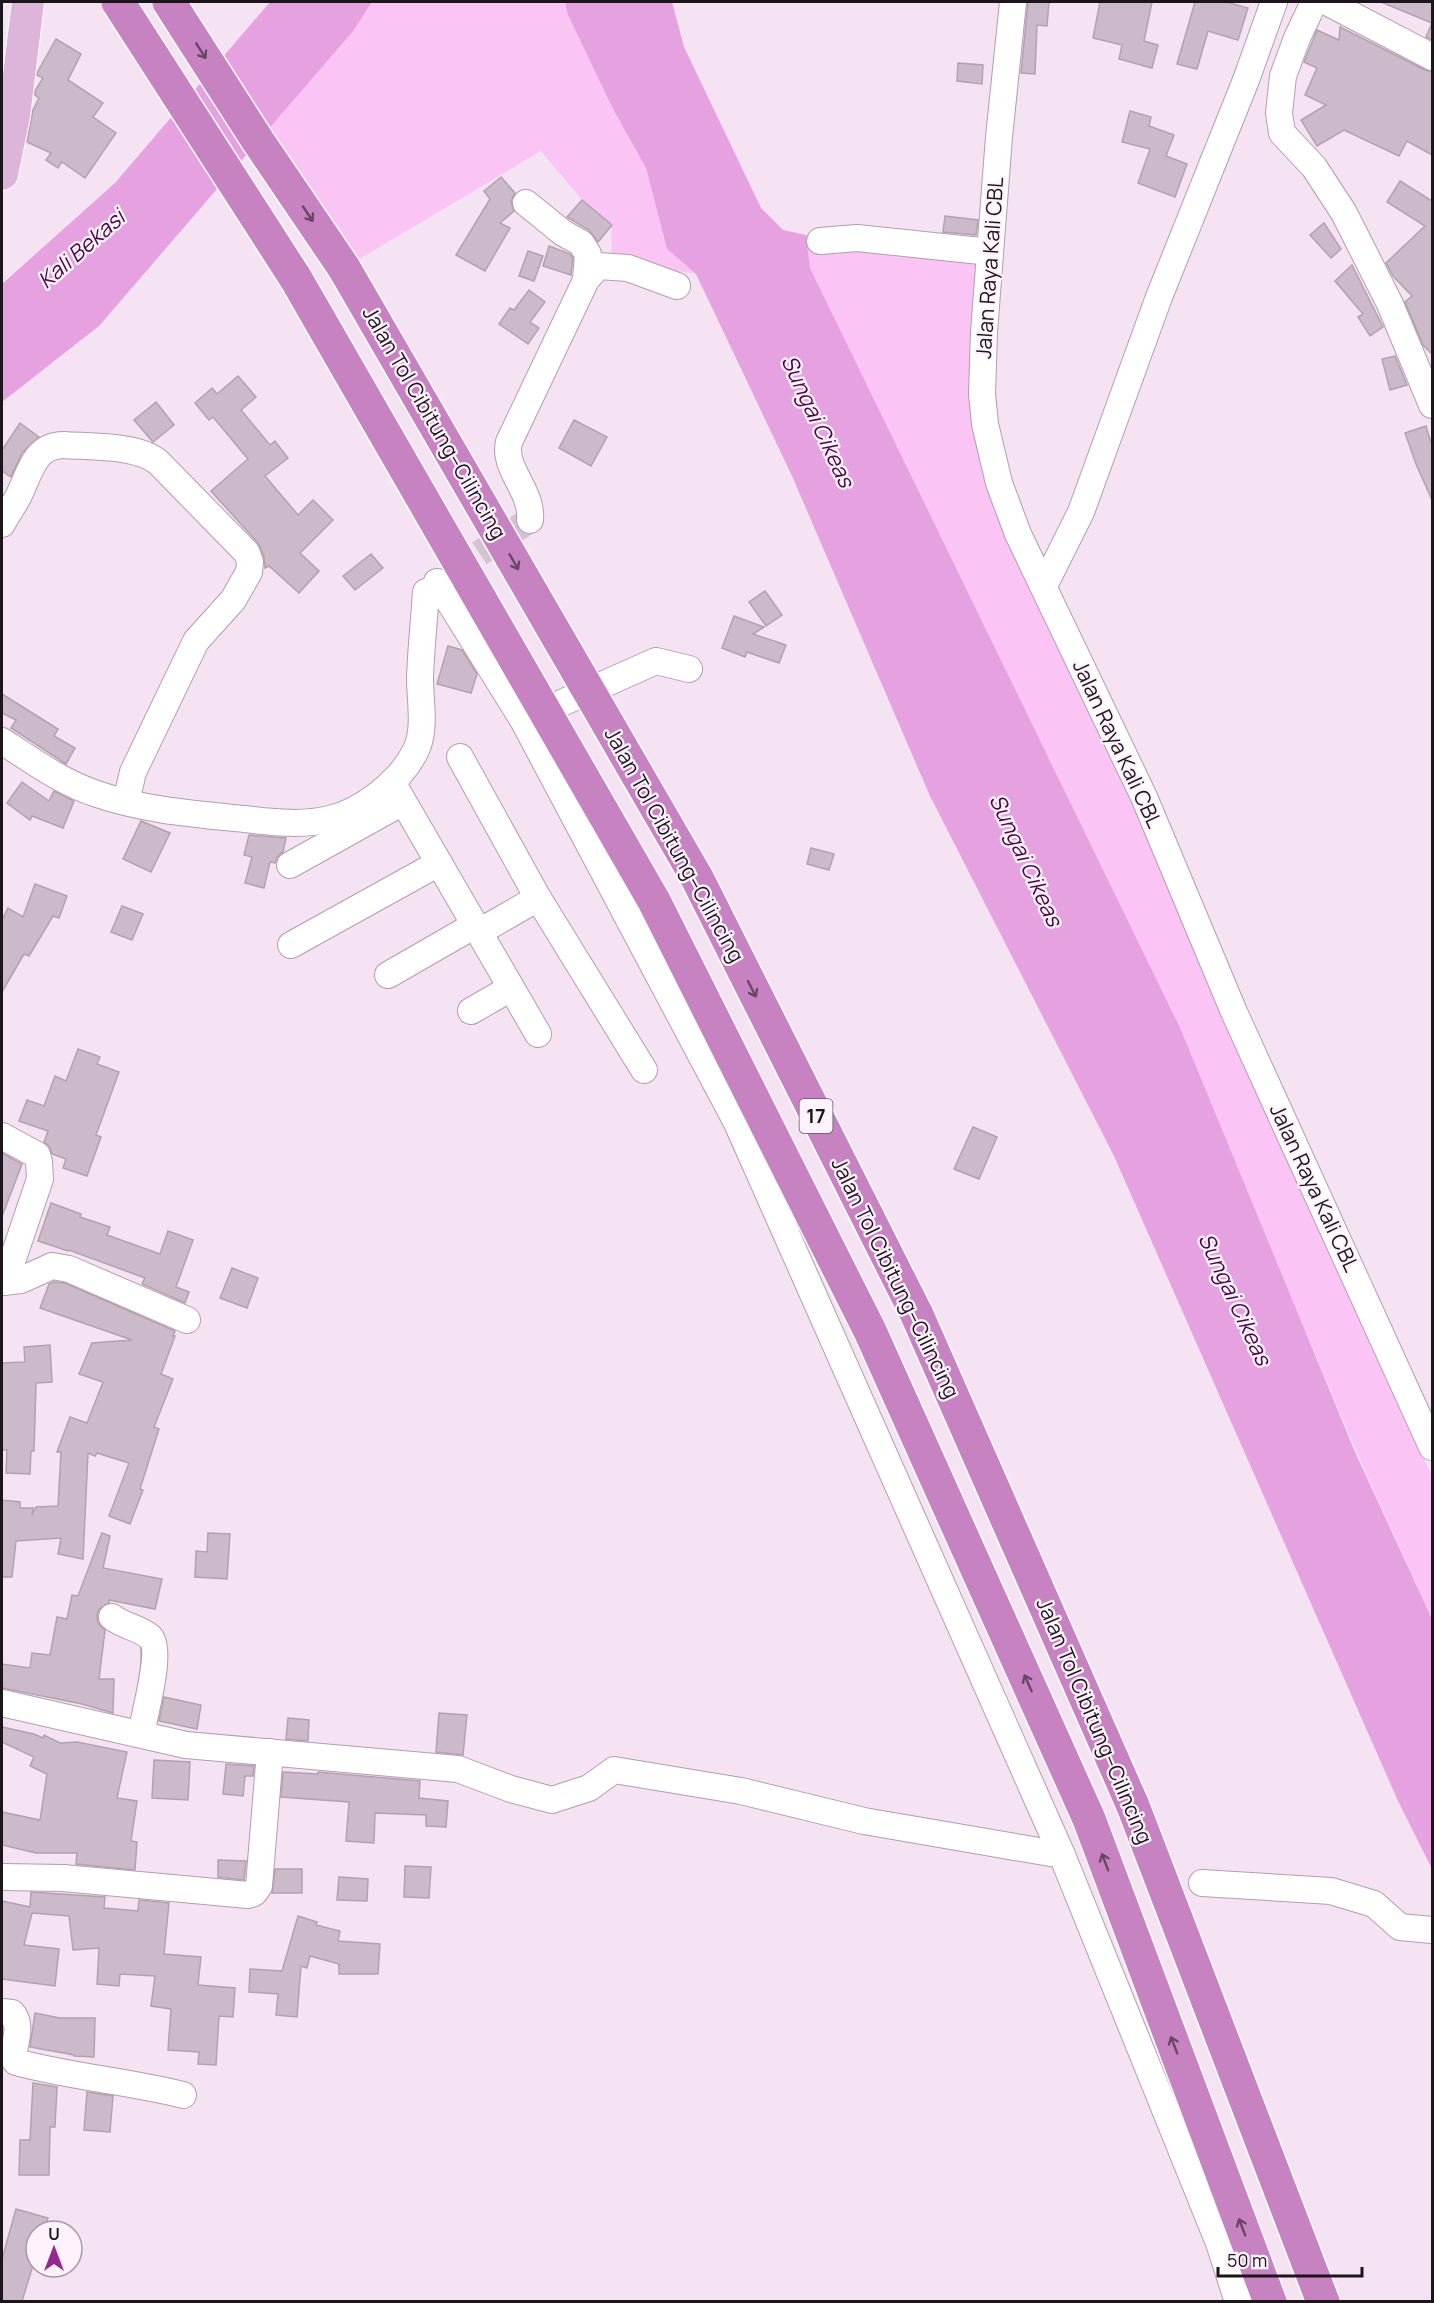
<svg xmlns="http://www.w3.org/2000/svg" width="1434" height="2303" viewBox="0 0 1434 2303" font-family="Manrope,sans-serif">
  <rect width="100%" height="100%" fill="#f5e2f3"/>
  <g fill="#fac4f5">
    <path d="M 372,2 L 565,2 L 568,15 L 613,109 L 646,168 L 667,249 L 696,274 L 611,261 L 612,225 L 582,200 L 541,151 L 344,268 L 258,141 L 354,30 Z"/>
    <path d="M 806,235 L 820,241 L 990,252 L 984,332 L 1007,507 L 1395,1397 L 1432,1476 L 1432,1619 L 1362,1464 L 1306,1333 L 1101,866 L 810,268 Z"/>
  </g>
  <g fill="#e6a1e0">
    <path d="M 270,2 L 372,2 L 354,30 L 99,326 L 2,402 L 2,284 L 115,183 Z"/>
    <path d="M 565,2 L 672,2 L 684,47 L 761,208 L 783,230 L 806,235 L 810,268 L 1181,1030 L 1355,1452 L 1432,1619 L 1432,1869 L 1398,1801 L 1114,1156 L 930,796 L 792,476 L 696,274 L 667,249 L 646,168 L 613,109 L 568,15 Z"/>
  </g>
  <g fill="#ccbaca" stroke="#b3a0b0" stroke-width="1.5">
    <path d="M 1028,2 L 1049,2 L 1047,26 L 1037,25 L 1035,74 L 1021,73 Z"/>
    <path d="M 1100,2 L 1152,2 L 1144,41 L 1158,45 L 1152,68 L 1119,59 L 1122,45 L 1093,38 Z"/>
    <path d="M 1195,2 L 1226,2 L 1248,8 L 1238,40 L 1208,31 L 1197,69 L 1177,64 Z"/>
    <path d="M 1381,2 L 1432,2 L 1432,40 L 1426,37 L 1432,23 Z"/>
    <path d="M 1340,27 L 1425,70 L 1432,72 L 1432,155 L 1407,141 L 1399,156 L 1344,130 L 1317,146 L 1301,120 L 1326,105 L 1305,95 L 1317,68 L 1304,62 L 1317,30 L 1339,40 Z"/>
    <path d="M 56,39 L 81,54 L 68,80 L 103,103 L 93,117 L 116,133 L 85,178 L 62,162 L 58,168 L 46,160 L 51,153 L 27,142 L 33,110 L 39,98 L 35,95 L 35,91 L 43,78 L 37,75 L 37,73 Z"/>
    <path d="M 958,63 L 983,65 L 982,84 L 957,81 Z"/>
    <path d="M 1130,111 L 1151,117 L 1149,126 L 1174,135 L 1166,156 L 1187,164 L 1175,197 L 1138,183 L 1150,149 L 1122,142 Z"/>
    <path d="M 501,177 L 515,193 L 511,201 L 514,211 L 500,223 L 510,228 L 485,271 L 456,255 L 490,199 L 484,191 Z"/>
    <path d="M 1400,181 L 1432,201 L 1432,354 L 1423,345 L 1405,302 L 1412,296 L 1393,276 L 1386,263 L 1425,226 L 1387,202 Z"/>
    <path d="M 582,200 L 612,225 L 598,242 L 589,230 L 567,217 Z"/>
    <path d="M 945,216 L 978,220 L 976,235 L 943,232 Z"/>
    <path d="M 1324,223 L 1341,249 L 1331,258 L 1310,235 Z"/>
    <path d="M 549,246 L 570,254 L 573,258 L 571,275 L 543,266 Z"/>
    <path d="M 528,251 L 543,256 L 534,281 L 519,276 Z"/>
    <path d="M 1352,265 L 1383,327 L 1370,336 L 1358,317 L 1363,314 L 1335,281 Z"/>
    <path d="M 529,290 L 545,302 L 530,322 L 539,328 L 528,344 L 499,324 L 510,308 L 514,310 Z"/>
    <path d="M 1395,356 L 1407,385 L 1390,390 L 1382,359 Z"/>
    <path d="M 238,376 L 256,397 L 241,410 L 270,445 L 275,441 L 288,458 L 265,476 L 298,515 L 313,500 L 333,520 L 300,553 L 319,571 L 299,593 L 269,566 L 265,568 L 264,557 L 258,543 L 211,491 L 248,459 L 213,417 L 209,420 L 195,403 L 212,388 L 217,394 Z"/>
    <path d="M 156,402 L 174,425 L 153,442 L 134,420 Z"/>
    <path d="M 574,420 L 607,437 L 591,466 L 559,448 Z"/>
    <path d="M 20,423 L 39,437 L 22,453 L 11,477 L 2,471 L 2,450 Z"/>
    <path d="M 1426,426 L 1432,446 L 1432,500 L 1416,464 L 1405,433 Z"/>
    <path d="M 371,554 L 383,568 L 355,590 L 343,576 Z"/>
    <path d="M 765,591 L 782,615 L 766,626 L 749,602 Z"/>
    <path d="M 734,616 L 764,627 L 753,634 L 786,645 L 779,663 L 747,652 L 745,657 L 722,648 Z"/>
    <path d="M 448,646 L 462,650 L 477,674 L 471,693 L 437,684 Z"/>
    <path d="M 2,694 L 58,729 L 54,736 L 75,748 L 66,764 L 11,728 L 16,720 L 2,713 Z"/>
    <path d="M 22,782 L 49,801 L 54,791 L 74,801 L 63,828 L 32,816 L 30,820 L 7,803 Z"/>
    <path d="M 141,821 L 170,833 L 151,872 L 123,859 Z"/>
    <path d="M 249,835 L 286,838 L 283,852 L 277,857 L 275,863 L 270,862 L 264,888 L 245,883 L 252,857 L 244,855 Z"/>
    <path d="M 811,848 L 834,854 L 829,870 L 807,864 Z"/>
    <path d="M 35,884 L 67,896 L 59,918 L 53,916 L 29,956 L 24,954 L 2,992 L 2,920 L 8,908 L 23,917 Z"/>
    <path d="M 122,906 L 143,914 L 132,940 L 111,932 Z"/>
    <path d="M 78,1049 L 100,1057 L 97,1064 L 119,1072 L 96,1135 L 101,1137 L 87,1176 L 63,1168 L 66,1159 L 52,1154 L 49,1146 L 44,1142 L 48,1131 L 19,1121 L 27,1100 L 44,1106 L 55,1076 L 66,1081 Z"/>
    <path d="M 973,1127 L 997,1137 L 979,1179 L 954,1169 Z"/>
    <path d="M 2,1153 L 22,1164 L 3,1214 L 2,1213 Z"/>
    <path d="M 51,1203 L 81,1214 L 80,1217 L 110,1227 L 107,1235 L 160,1254 L 168,1231 L 193,1240 L 176,1287 L 189,1292 L 185,1303 L 142,1284 L 145,1278 L 69,1250 L 68,1251 L 38,1241 Z"/>
    <path d="M 232,1268 L 258,1278 L 247,1308 L 220,1298 Z"/>
    <path d="M 54,1282 L 65,1283 L 175,1331 L 173,1336 L 175,1336 L 161,1374 L 173,1379 L 154,1427 L 159,1429 L 140,1489 L 143,1490 L 130,1524 L 109,1516 L 129,1463 L 97,1453 L 95,1456 L 88,1453 L 83,1559 L 58,1554 L 61,1538 L 16,1541 L 12,1577 L 2,1577 L 2,1500 L 20,1502 L 20,1508 L 33,1508 L 32,1515 L 36,1507 L 58,1506 L 61,1452 L 57,1452 L 70,1417 L 87,1423 L 103,1382 L 79,1374 L 92,1343 L 132,1340 L 40,1308 L 49,1284 Z"/>
    <path d="M 50,1345 L 52,1382 L 36,1383 L 34,1451 L 31,1451 L 30,1474 L 6,1473 L 7,1450 L 2,1450 L 2,1363 L 25,1362 L 24,1347 Z"/>
    <path d="M 102,1533 L 110,1536 L 103,1568 L 162,1579 L 155,1609 L 109,1600 L 109,1603 L 99,1609 L 97,1616 L 98,1623 L 105,1630 L 99,1679 L 114,1679 L 113,1713 L 82,1704 L 2,1688 L 2,1664 L 30,1668 L 32,1653 L 50,1655 L 57,1617 L 67,1619 L 72,1595 L 78,1596 Z"/>
    <path d="M 208,1533 L 230,1534 L 227,1579 L 195,1577 L 196,1551 L 207,1552 Z"/>
    <path d="M 164,1697 L 201,1705 L 197,1729 L 159,1721 Z"/>
    <path d="M 439,1713 L 467,1715 L 463,1755 L 436,1752 Z"/>
    <path d="M 288,1718 L 309,1720 L 308,1741 L 286,1739 Z"/>
    <path d="M 2,1727 L 34,1734 L 43,1738 L 44,1735 L 60,1743 L 77,1742 L 127,1752 L 117,1798 L 137,1801 L 131,1841 L 137,1842 L 135,1870 L 76,1864 L 77,1853 L 36,1853 L 2,1845 L 2,1812 L 40,1820 L 47,1774 L 30,1766 L 34,1757 L 2,1742 Z"/>
    <path d="M 154,1760 L 190,1762 L 188,1800 L 152,1798 Z"/>
    <path d="M 226,1764 L 254,1766 L 253,1776 L 245,1776 L 243,1796 L 223,1794 Z"/>
    <path d="M 283,1772 L 318,1774 L 318,1772 L 420,1781 L 419,1798 L 448,1801 L 446,1827 L 426,1826 L 426,1815 L 375,1813 L 374,1843 L 346,1841 L 349,1802 L 281,1797 Z"/>
    <path d="M 218,1860 L 246,1861 L 244,1880 L 218,1877 Z"/>
    <path d="M 405,1866 L 431,1867 L 429,1898 L 404,1897 Z"/>
    <path d="M 275,1869 L 302,1869 L 302,1893 L 272,1893 Z"/>
    <path d="M 339,1877 L 368,1879 L 367,1901 L 337,1900 Z"/>
    <path d="M 31,1892 L 105,1897 L 104,1908 L 138,1911 L 139,1900 L 169,1903 L 164,1954 L 201,1957 L 198,1985 L 235,1988 L 233,2017 L 219,2016 L 216,2065 L 198,2064 L 199,2052 L 168,2050 L 171,2009 L 151,2006 L 155,1976 L 120,1974 L 119,1986 L 97,1984 L 99,1948 L 73,1950 L 69,1916 L 32,1913 L 24,1945 L 59,1949 L 55,1986 L 2,1979 L 2,1901 L 30,1907 Z"/>
    <path d="M 298,1916 L 317,1922 L 316,1925 L 340,1931 L 338,1941 L 380,1944 L 378,1974 L 339,1974 L 339,1964 L 310,1956 L 307,1968 L 301,1966 L 297,2017 L 276,2015 L 278,1994 L 249,1992 L 250,1969 L 282,1971 Z"/>
    <path d="M 35,2013 L 60,2018 L 95,2018 L 94,2057 L 74,2056 L 74,2055 L 30,2047 Z"/>
    <path d="M 33,2083 L 57,2087 L 55,2127 L 50,2127 L 49,2175 L 19,2175 L 20,2140 L 30,2140 Z"/>
    <path d="M 87,2092 L 113,2096 L 110,2132 L 84,2130 Z"/>
    <path d="M 16,2209 L 48,2218 L 44,2231 L 36,2231 L 36,2256 L 22,2301 L 2,2301 L 2,2259 Z"/>
  </g>
  <g fill="none" stroke-linecap="round" stroke-linejoin="round">
    <path stroke="#d4c3d3" stroke-width="26" stroke-dasharray="26 13" stroke-linecap="butt" d="M 447,575 L 530,520"/>
    <defs>
      <g id="minor">
        <path d="M 1013,2 L 999,137 L 984,332 L 982,394 L 985,424 L 999,483 L 1018,534 L 1144,797 L 1234,1012 L 1432,1447"/>
        <path d="M 1314,2 L 1297,38 L 1283,76 L 1279,113 L 1282,133 L 1314,167 L 1344,213 L 1390,304 L 1432,405"/>
        <path d="M 1327,2 L 1432,57"/>
        <path d="M 526,203 L 563,233 L 581,243 L 588,254 L 586,280 L 509,442 C 502,468 533,491 530,520"/>
        <path d="M 820,241 L 857,238 L 990,252"/>
        <path d="M 586,280 L 598,266 L 628,268 L 677,286"/>
        <path d="M 2,524 C 7,514 14,505 19,495 C 30,473 34,445 64,445 C 91,447 140,445 159,463 L 247,553 L 250,562 L 249,572 L 233,600 L 196,641 L 133,772 L 126,802"/>
        <path d="M 437,582 L 523,720 L 737,1123 L 1062,1855 L 1219,2243 L 1238,2302"/>
        <path d="M 1044,586 L 1081,512 L 1159,297 L 1246,80 L 1274,2"/>
        <path d="M 528,718 L 656,661 L 689,669"/>
        <path d="M 2,741 C 31,760 63,783 97,794 C 143,810 195,814 244,819 C 272,822 301,826 330,819 C 363,811 401,781 416,750 C 426,729 420,701 420,678 C 421,649 424,621 426,592"/>
        <path d="M 460,757 L 538,898 L 479,932"/>
        <path d="M 392,782 L 538,1034"/>
        <path d="M 290,865 L 403,802"/>
        <path d="M 538,898 L 644,1070"/>
        <path d="M 291,945 L 439,863"/>
        <path d="M 388,975 L 475,925"/>
        <path d="M 471,1011 L 511,988"/>
        <path d="M 2,1136 L 37,1155 L 39,1162 L 40,1179 L 5,1282"/>
        <path d="M 2,1282 L 21,1280 L 52,1266 L 69,1269 L 187,1320"/>
        <path d="M 112,1617 C 123,1626 140,1628 150,1637 C 163,1650 144,1716 141,1734"/>
        <path d="M 2,1703 L 186,1745 L 458,1769 L 511,1789 L 552,1800 L 589,1788 L 614,1770 L 741,1791 L 864,1821 L 1062,1855"/>
        <path d="M 2,1877 L 63,1878 L 248,1895 L 254,1893 L 259,1886 L 270,1752"/>
        <path d="M 1202,1883 L 1331,1891 L 1374,1904 L 1400,1927 L 1432,1930"/>
        <path d="M 2,2012 L 12,2013 C 23,2025 14,2044 13,2058 L 16,2062 C 71,2077 128,2081 183,2095"/>
      </g>
      <path id="major" d="M 2,174 L 14,116 L 28,2"/>
    </defs>
    <use href="#minor" stroke="#b19eae" stroke-width="28"/>
    <use href="#major" stroke="#fff" stroke-width="34"/>
    <use href="#minor" stroke="#fff" stroke-width="26"/>
    <use href="#major" stroke="#ddb5da" stroke-width="32"/>
    <defs>
      <g id="highway-bridge">
        <path d="M 118,2 L 296,279 L 654,901 L 870,1331 L 1089,1819 L 1270,2302"/>
        <path d="M 169,2 L 258,141 L 344,268 L 697,878 L 917,1315 L 1133,1806 L 1323,2302"/>
      </g>
    </defs>
    <use href="#highway-bridge" stroke="#fff" stroke-width="36" stroke-linecap="butt"/>
    <use href="#highway-bridge" stroke="#c783c1" stroke-width="33"/>
  </g>
  <defs><path id="oneway-shaft" d="M-6 0H5M1.5-3L5.5 0L1.5 3" fill="none" stroke-width="1.6" stroke-linecap="round" stroke-linejoin="round" transform="scale(1.5)"/></defs>
  <g stroke="#694666">
    <use href="#oneway-shaft" transform="translate(201 51) rotate(58)"/>
    <use href="#oneway-shaft" transform="translate(308 214) rotate(56)"/>
    <use href="#oneway-shaft" transform="translate(514 562) rotate(60)"/>
    <use href="#oneway-shaft" transform="translate(752 989) rotate(63)"/>
    <use href="#oneway-shaft" transform="translate(1028 1683) rotate(-114)"/>
    <use href="#oneway-shaft" transform="translate(1105 1862) rotate(-111)"/>
    <use href="#oneway-shaft" transform="translate(1174 2045) rotate(-111)"/>
    <use href="#oneway-shaft" transform="translate(1242 2227) rotate(-111)"/>
  </g>
  <g text-anchor="middle" stroke-width="4.5" stroke-linejoin="round" paint-order="stroke">
    <rect fill="#fef2fc" stroke="#60575e" stroke-width="1.5" x="799.5" y="1099" width="33" height="34" rx="4.5"/>
    <g font-size="20" font-weight="bold" fill="#1c151b">
      <text x="816" y="1123">17</text>
    </g>
    <g font-size="21" fill="#1c151b" stroke="#fef2fc">
      <text transform="translate(990 268) rotate(-86)" y="7">Jalan Raya Kali CBL</text>
      <text transform="translate(434 423) rotate(60)" y="7">Jalan Tol Cibitung–Cilincing</text>
      <text transform="translate(1117 744) rotate(65)" y="7">Jalan Raya Kali CBL</text>
      <text transform="translate(674 845) rotate(61)" y="7">Jalan Tol Cibitung–Cilincing</text>
      <text transform="translate(1314 1188) rotate(65)" y="7">Jalan Raya Kali CBL</text>
      <text transform="translate(895 1278) rotate(64)" y="7">Jalan Tol Cibitung–Cilincing</text>
      <text transform="translate(1094 1721) rotate(67)" y="7">Jalan Tol Cibitung–Cilincing</text>
    </g>
    <g font-size="22" font-style="italic" fill="#470a45" stroke="#fef2fc">
      <text transform="translate(81 249) rotate(-41)" y="8">Kali Bekasi</text>
      <text transform="translate(818 421) rotate(65)" y="8">Sungai Cikeas</text>
      <text transform="translate(1026 860) rotate(65)" y="8">Sungai Cikeas</text>
      <text transform="translate(1235 1299) rotate(65)" y="8">Sungai Cikeas</text>
    </g>
  </g>
  <rect width="1434" height="2303" fill="none" stroke="#1c151b" stroke-width="6"/>
  <g transform="translate(54 2249)"><circle r="28" fill="#fef2fc" stroke="#a49aa2" stroke-width="1.5"/>
  <path d="M0-4.5L10 22L0 15L-10 22Z" fill="#932a8f"/>
  <text y="-9" font-size="16" font-weight="bold" text-anchor="middle" fill="#1c151b">U</text>
  </g>
  <path d="M1218 2267v9h144v-9" fill="none" stroke="#1c151b" stroke-width="3"/>
  <text x="1227" y="2267" font-size="18" fill="#1c151b" stroke="#fef2fc" stroke-width="4.5" paint-order="stroke">50 m</text>
</svg>
